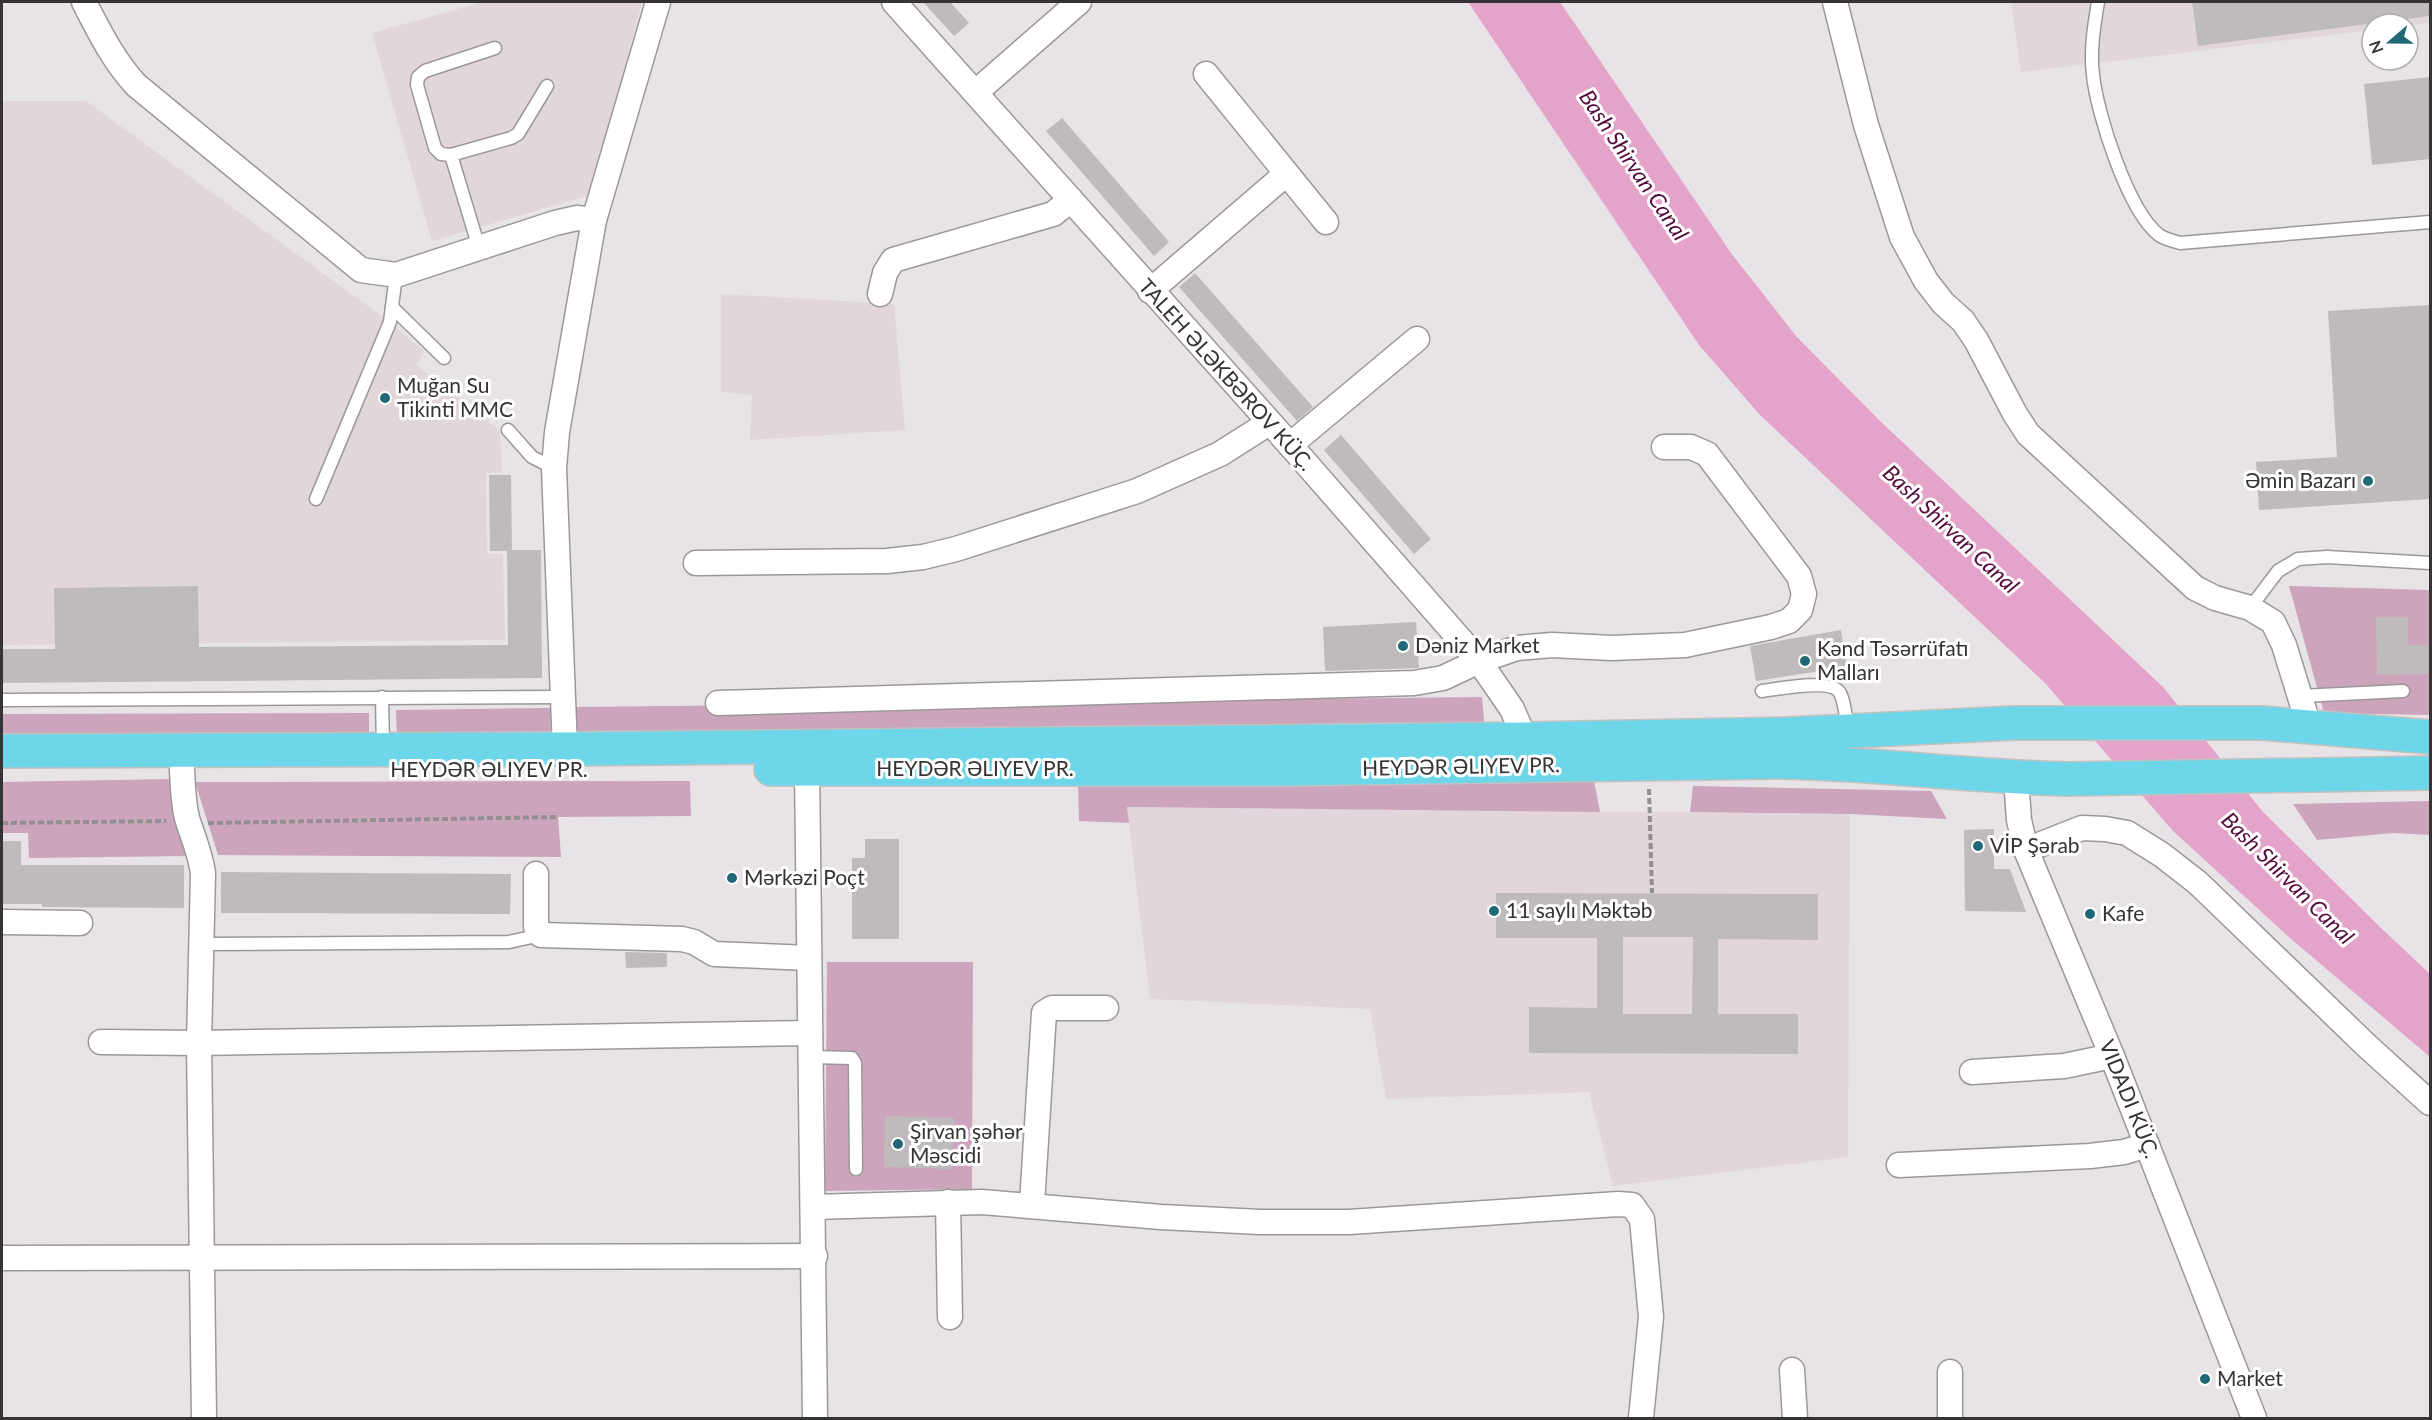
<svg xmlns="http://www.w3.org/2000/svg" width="2432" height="1420" viewBox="0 0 2432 1420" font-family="Lato,sans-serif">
  <rect width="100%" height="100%" fill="#e8e3e6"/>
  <g fill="#e2d6dd">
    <path d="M 483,2 L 642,2 L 591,195 L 432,241 L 372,33 Z"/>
    <path d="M 2011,2 L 2430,2 L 2430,23 L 2408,25 L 2372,24 L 2372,30 L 2021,72 Z"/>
    <path d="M 2,101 L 86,101 L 390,322 L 425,352 L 416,365 L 500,430 L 502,472 L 486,473 L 487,554 L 503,554 L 505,640 L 2,645 Z"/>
    <path d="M 721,294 L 894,304 L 905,430 L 750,440 L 752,395 L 721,392 Z"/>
    <path d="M 1127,807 L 1850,814 L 1848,1157 L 1613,1186 L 1589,1092 L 1386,1099 L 1370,1009 L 1150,999 Z"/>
  </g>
  <g fill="#cca4bb">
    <path d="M 2289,586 L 2430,590 L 2430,715 L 2324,713 Z"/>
    <path d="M 1482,697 L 1485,731 L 578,738 L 574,707 Z"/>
    <path d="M 550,708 L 551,737 L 397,739 L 396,710 Z"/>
    <path d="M 369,713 L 369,737 L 2,738 L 2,714 Z"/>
    <path d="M 170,779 L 191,856 L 29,858 L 28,833 L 2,833 L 2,782 Z"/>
    <path d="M 690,781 L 691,816 L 558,817 L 561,857 L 218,855 L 195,782 Z"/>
    <path d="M 1594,781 L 1600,812 L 1127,807 L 1129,823 L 1079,821 L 1078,785 Z"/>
    <path d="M 1693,786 L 1931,791 L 1947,819 L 1850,814 L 1690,812 Z"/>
    <path d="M 2430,801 L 2430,835 L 2393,833 L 2317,840 L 2293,804 Z"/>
    <path d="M 827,962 L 973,962 L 972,1189 L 825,1191 Z"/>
  </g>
  <path fill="#e4a4c9" d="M 1468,2 L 1560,2 L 1731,253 L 1796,336 L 1880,421 L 2163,687 L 2263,812 L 2380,927 L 2430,974 L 2430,1057 L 2290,938 L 2173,831 L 2045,683 L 1760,415 L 1699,345 Z"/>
  <g fill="#bfbbbd" fill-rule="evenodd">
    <path d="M 923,2 L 950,2 L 969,23 L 954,36 Z"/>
    <path d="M 2192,2 L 2430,2 L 2430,16 L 2198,46 Z"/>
    <path d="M 2430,77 L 2430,159 L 2372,165 L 2364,84 Z"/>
    <path d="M 1062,118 L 1169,242 L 1154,256 L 1046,131 Z"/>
    <path d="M 1195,273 L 1313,407 L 1297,421 L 1179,287 Z"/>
    <path d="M 2430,305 L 2430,499 L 2259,510 L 2256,462 L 2337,457 L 2328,311 Z"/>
    <path d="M 1341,435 L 1431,539 L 1414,554 L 1324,450 Z"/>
    <path d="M 489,475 L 511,475 L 512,550 L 541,550 L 542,678 L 2,683 L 2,649 L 55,649 L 54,588 L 198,586 L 199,647 L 508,645 L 507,551 L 490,551 Z"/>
    <path d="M 2376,617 L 2408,617 L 2408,645 L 2430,645 L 2430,674 L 2377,675 Z"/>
    <path d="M 1416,622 L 1419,668 L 1325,671 L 1323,627 Z"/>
    <path d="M 1841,630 L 1847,667 L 1756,681 L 1750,646 Z"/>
    <path d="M 1994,829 L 1994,869 L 2010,869 L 2026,912 L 1965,911 L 1964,830 Z"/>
    <path d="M 865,839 L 899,839 L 899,939 L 852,939 L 852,858 L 865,858 Z"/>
    <path d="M 2,841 L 21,841 L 21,865 L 184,865 L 184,908 L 42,907 L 42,904 L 2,904 Z"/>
    <path d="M 221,872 L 511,874 L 510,914 L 221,913 Z"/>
    <path d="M 1496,893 L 1818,894 L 1818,940 L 1718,939 L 1718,1014 L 1798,1014 L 1798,1054 L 1529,1053 L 1529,1007 L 1597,1008 L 1597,938 L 1496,938 ZM 1623,937 L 1693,937 L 1692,1014 L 1623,1014 Z"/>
    <path d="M 625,952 L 667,953 L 667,967 L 626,968 Z"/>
    <path d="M 885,1116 L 954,1118 L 952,1169 L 884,1167 Z"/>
  </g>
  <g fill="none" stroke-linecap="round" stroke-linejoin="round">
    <defs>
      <g id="lane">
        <path d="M 2098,2 C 2094,26 2090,50 2093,75 C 2097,114 2128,211 2159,235 C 2164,239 2174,241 2180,243 L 2430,222"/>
        <path d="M 451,155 L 441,154 L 435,148 L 417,85 L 418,77 L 425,71 L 495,48"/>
        <path d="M 479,248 L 451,155 L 511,138 L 518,134 L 547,86"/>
        <path d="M 392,307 L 444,358"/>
        <path d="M 508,430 L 532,457 L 554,468"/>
        <path d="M 316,499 L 390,322 L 396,275"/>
        <path d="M 2250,608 L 2278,571 L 2298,559 L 2327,557 L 2430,563"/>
        <path d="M 1762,691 C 1778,689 1832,678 1840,693 C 1845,702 1846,719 1848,730"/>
        <path d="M 2300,696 L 2403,691"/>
        <path d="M 382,697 L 383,748"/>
        <path d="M 2,700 L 563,697"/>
        <path d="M 201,944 L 509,942 L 541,935"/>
        <path d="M 811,1057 L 852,1058 L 855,1063 L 856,1169"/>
      </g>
      <g id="street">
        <path d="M 84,2 C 99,31 113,60 136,85 L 361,270 L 396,275 L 555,223 L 577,218 L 594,220 L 658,2"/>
        <path d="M 894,2 L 1290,445 L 1479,661 L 1512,709 L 1525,739 L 1528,754"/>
        <path d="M 1835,2 L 1866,125 L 1902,237 L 1926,281 L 1943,303 L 1963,321 L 1976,340 L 2015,414 L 2028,434 L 2195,588 L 2215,598 L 2250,608 L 2273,622 L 2284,645 L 2309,726"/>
        <path d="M 1206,74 L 1326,222"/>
        <path d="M 976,92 L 1079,2"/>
        <path d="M 1150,291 L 1286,174"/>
        <path d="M 880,294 L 885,273 L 893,260 L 1053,214 L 1071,200"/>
        <path d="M 1290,445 L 1417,339"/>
        <path d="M 696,563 L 887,561 L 923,557 L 956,549 L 1137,491 L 1220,454 L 1269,423"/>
        <path d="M 718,703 L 1414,683 L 1443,678 L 1479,661 L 1517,648 L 1552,645 L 1612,648 L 1685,645 L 1771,627 L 1789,621 L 1800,610 L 1804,594 L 1799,576 L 1707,454 L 1691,447 L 1664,447"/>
        <path d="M 565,749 L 554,468 L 557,432 L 594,220"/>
        <path d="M 807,769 L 815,1418"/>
        <path d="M 182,770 C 183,786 183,802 187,818 C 193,838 200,852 203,873 L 199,1043 L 204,1418"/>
        <path d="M 2016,778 L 2019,820 L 2026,850 L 2112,1056 L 2254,1418"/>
        <path d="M 2026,850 L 2082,828 L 2105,829 L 2127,833 L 2162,855 L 2198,883 L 2367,1046 L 2430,1103"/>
        <path d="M 536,874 L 536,927 L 541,935 L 682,939 L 694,942 L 714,954 L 809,958"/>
        <path d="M 2,922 L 80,923"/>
        <path d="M 101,1042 L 199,1043 L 809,1033"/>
        <path d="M 1972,1072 L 2064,1066 L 2112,1056"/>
        <path d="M 1899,1165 L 2090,1156 L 2124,1152 L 2147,1145"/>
        <path d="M 948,1202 L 950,1317"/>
        <path d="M 1032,1204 L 1044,1013 L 1052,1008 L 1106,1008"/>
        <path d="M 813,1207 L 982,1202 L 1161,1217 L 1260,1222 L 1349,1222 L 1618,1204 L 1632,1205 L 1642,1219 L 1651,1317 L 1641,1418"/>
        <path d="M 2,1258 L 815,1256"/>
        <path d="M 1792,1370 L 1795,1418"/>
        <path d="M 1950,1372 L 1950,1418"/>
      </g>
      <g id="primary">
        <path d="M 2,751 L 565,749 L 1525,739 L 1790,734 L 2014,723 L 2262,723 L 2430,737"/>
        <path d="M 771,769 L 1284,769 L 1777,762 C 1875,763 1971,777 2069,779 L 2430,773"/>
      </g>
    </defs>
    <use href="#lane" stroke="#9c989a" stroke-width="15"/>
    <use href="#street" stroke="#9c989a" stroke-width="27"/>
    <use href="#primary" stroke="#c2c2c2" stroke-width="36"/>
    <g stroke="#928f91" stroke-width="4" stroke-dasharray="6 3" stroke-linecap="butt">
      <path d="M 1649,789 L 1652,893"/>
      <path d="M 2,823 L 166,821"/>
      <path d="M 208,823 L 558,817"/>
    </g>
    <use href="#lane" stroke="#fff" stroke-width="12"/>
    <use href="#street" stroke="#fff" stroke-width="24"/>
    <use href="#primary" stroke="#6dd7e9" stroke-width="33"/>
  </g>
  <g fill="#216877" stroke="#fff" stroke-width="2">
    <circle cx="385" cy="398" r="6"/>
    <circle cx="2368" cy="481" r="6"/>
    <circle cx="1403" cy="646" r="6"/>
    <circle cx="1805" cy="661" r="6"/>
    <circle cx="1978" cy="846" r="6"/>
    <circle cx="732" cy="878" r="6"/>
    <circle cx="1494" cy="911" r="6"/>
    <circle cx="2090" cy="914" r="6"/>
    <circle cx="898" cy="1144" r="6"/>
    <circle cx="2205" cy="1379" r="6"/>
  </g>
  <g text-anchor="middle" stroke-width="6" stroke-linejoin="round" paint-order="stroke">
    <g font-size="21" fill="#353334" stroke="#fff">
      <text transform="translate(1226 375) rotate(48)" y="7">TALEH ƏLƏKBƏROV KÜÇ.</text>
      <text transform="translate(1461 767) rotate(-1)" y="7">HEYDƏR ƏLIYEV PR.</text>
      <text x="975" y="776">HEYDƏR ƏLIYEV PR.</text>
      <text x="489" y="777">HEYDƏR ƏLIYEV PR.</text>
      <text transform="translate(2129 1099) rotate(68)" y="7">VIDADI KÜÇ.</text>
    </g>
    <g font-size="21" fill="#353334" stroke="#fff" text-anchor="start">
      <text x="397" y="393">Muğan Su<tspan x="397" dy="24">Tikinti MMC</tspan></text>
      <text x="2356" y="488" text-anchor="end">Əmin Bazarı</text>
      <text x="1415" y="653">Dəniz Market</text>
      <text x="1817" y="656">Kənd Təsərrüfatı<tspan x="1817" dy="24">Malları</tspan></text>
      <text x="1990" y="853">VİP Şərab</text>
      <text x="744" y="885">Mərkəzi Poçt</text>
      <text x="1506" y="918">11 saylı Məktəb</text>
      <text x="2102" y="921">Kafe</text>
      <text x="910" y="1139">Şirvan şəhər<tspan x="910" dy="24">Məscidi</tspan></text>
      <text x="2217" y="1386">Market</text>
    </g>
    <g font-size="22" font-style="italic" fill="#54093e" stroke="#fff">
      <text transform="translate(1634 165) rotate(56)" y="8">Bash Shirvan Canal</text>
      <text transform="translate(1951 529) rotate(43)" y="8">Bash Shirvan Canal</text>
      <text transform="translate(2288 878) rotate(45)" y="8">Bash Shirvan Canal</text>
    </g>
  </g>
  <rect width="2432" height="1420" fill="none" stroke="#353334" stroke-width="6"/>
  <g transform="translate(2390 42) rotate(250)"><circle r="28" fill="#ffffff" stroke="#aeadae" stroke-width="1.5"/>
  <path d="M0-4.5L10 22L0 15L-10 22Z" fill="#216877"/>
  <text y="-9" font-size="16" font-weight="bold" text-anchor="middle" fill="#353334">N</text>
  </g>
</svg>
